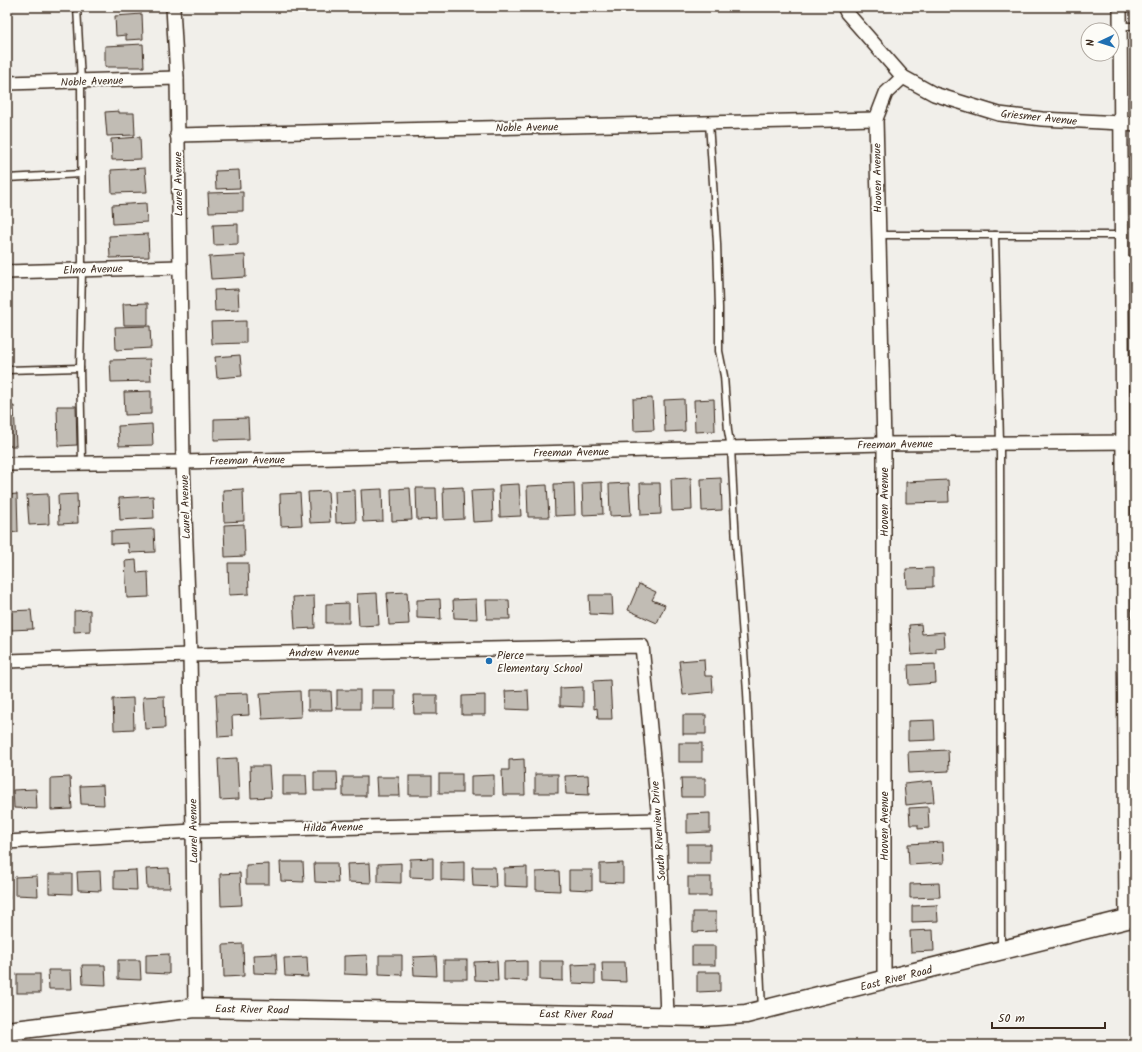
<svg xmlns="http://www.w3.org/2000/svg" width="1142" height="1052" viewBox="0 0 1142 1052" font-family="Kalam,sans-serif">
  <rect width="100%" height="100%" fill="#f1efea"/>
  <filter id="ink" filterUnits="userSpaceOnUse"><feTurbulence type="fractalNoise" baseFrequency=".025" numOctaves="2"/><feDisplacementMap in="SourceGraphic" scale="8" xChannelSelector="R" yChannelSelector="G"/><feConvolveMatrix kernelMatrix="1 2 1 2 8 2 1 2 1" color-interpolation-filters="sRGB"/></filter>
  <g filter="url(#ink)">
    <g fill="#c1bcb4" stroke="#3b2a1e">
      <path d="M 142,14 L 143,39 L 126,40 L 126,35 L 116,36 L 115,16 Z"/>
      <path d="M 143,44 L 144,67 L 105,67 L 105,46 Z"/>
      <path d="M 119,111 L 119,113 L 134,113 L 135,135 L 107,136 L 105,112 Z"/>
      <path d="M 140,137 L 141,159 L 112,160 L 111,139 Z"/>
      <path d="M 145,168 L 147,192 L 112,193 L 111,170 Z"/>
      <path d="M 239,170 L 240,188 L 216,189 L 215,171 Z"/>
      <path d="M 243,192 L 243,211 L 209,212 L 208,193 Z"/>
      <path d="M 146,203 L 147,222 L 113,224 L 112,205 Z"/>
      <path d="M 238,224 L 238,244 L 214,245 L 213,225 Z"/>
      <path d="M 148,234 L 149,257 L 110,258 L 109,236 Z"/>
      <path d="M 245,255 L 246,277 L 211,279 L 209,257 Z"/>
      <path d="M 238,289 L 239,310 L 215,311 L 214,290 Z"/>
      <path d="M 148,303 L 148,325 L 124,325 L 123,304 Z"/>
      <path d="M 246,321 L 246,343 L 212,344 L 211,322 Z"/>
      <path d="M 150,326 L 151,348 L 116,350 L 115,327 Z"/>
      <path d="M 240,355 L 242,376 L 217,378 L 215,357 Z"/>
      <path d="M 150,359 L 151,381 L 111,382 L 110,360 Z"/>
      <path d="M 151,391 L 151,414 L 125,415 L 124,392 Z"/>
      <path d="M 652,398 L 654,430 L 634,431 L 633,399 Z"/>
      <path d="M 684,399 L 685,431 L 665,432 L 664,400 Z"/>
      <path d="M 714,399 L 715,431 L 695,432 L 694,400 Z"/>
      <path d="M 14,406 L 16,446 L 7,446 L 7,407 Z"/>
      <path d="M 57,406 L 76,406 L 77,445 L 58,446 Z"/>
      <path d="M 248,418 L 249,439 L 214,440 L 214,419 Z"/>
      <path d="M 152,424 L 153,445 L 119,446 L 118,426 Z"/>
      <path d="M 691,478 L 692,510 L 672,511 L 671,479 Z"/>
      <path d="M 721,478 L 722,510 L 702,511 L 701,479 Z"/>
      <path d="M 948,480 L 949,502 L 906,503 L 906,482 Z"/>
      <path d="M 602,482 L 603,514 L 583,515 L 582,483 Z"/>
      <path d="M 574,483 L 575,515 L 555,516 L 554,484 Z"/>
      <path d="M 629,483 L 631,515 L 610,516 L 609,484 Z"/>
      <path d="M 640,483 L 660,483 L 661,514 L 641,515 Z"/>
      <path d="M 519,484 L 521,516 L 500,517 L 499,485 Z"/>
      <path d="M 547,485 L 549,517 L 528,517 L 527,486 Z"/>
      <path d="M 463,487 L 464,519 L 444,520 L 443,488 Z"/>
      <path d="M 410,488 L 412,520 L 392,521 L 391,489 Z"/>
      <path d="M 416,488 L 436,488 L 437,519 L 417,520 Z"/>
      <path d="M 243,489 L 244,521 L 224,522 L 223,490 Z"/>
      <path d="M 382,489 L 383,521 L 363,522 L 361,490 Z"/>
      <path d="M 355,490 L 356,522 L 336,523 L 335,491 Z"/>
      <path d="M 492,490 L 493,521 L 473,522 L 471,491 Z"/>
      <path d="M 328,491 L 330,522 L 310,523 L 308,492 Z"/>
      <path d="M 300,493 L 302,525 L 281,526 L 280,494 Z"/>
      <path d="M 17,494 L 18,532 L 7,533 L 7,495 Z"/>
      <path d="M 48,494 L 49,524 L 29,525 L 27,495 Z"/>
      <path d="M 77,494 L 78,523 L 59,524 L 58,495 Z"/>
      <path d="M 153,496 L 154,518 L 120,520 L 119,498 Z"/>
      <path d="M 244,524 L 245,556 L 225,557 L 224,525 Z"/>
      <path d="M 154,529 L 155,552 L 129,553 L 128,543 L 111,544 L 111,531 Z"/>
      <path d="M 136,560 L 137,573 L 148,572 L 149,597 L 127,598 L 125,561 Z"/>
      <path d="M 228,563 L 248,563 L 249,594 L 229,595 Z"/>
      <path d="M 933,568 L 933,587 L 907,588 L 906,569 Z"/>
      <path d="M 639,584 L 656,592 L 652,600 L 665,605 L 657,623 L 628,610 Z"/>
      <path d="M 407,592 L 409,624 L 389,625 L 387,593 Z"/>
      <path d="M 377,593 L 379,625 L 359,626 L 357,594 Z"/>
      <path d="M 589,595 L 612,595 L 613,615 L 590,614 Z"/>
      <path d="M 314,596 L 315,628 L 295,629 L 293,597 Z"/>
      <path d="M 440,599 L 441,619 L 417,618 L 417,600 Z"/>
      <path d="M 476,599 L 477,619 L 454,618 L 453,600 Z"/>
      <path d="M 486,600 L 509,600 L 510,619 L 487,619 Z"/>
      <path d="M 349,603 L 349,623 L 326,623 L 326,604 Z"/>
      <path d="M 31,610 L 33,629 L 11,630 L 10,611 Z"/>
      <path d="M 90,610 L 90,631 L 74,632 L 74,611 Z"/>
      <path d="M 921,624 L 922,634 L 944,632 L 945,647 L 936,648 L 936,653 L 912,655 L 909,625 Z"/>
      <path d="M 704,659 L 705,676 L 712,676 L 713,692 L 683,695 L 679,661 Z"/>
      <path d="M 935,664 L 936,683 L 909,685 L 908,665 Z"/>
      <path d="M 610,680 L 612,719 L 598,719 L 597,708 L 594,709 L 593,681 Z"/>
      <path d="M 583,687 L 583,707 L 560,706 L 560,688 Z"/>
      <rect x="337" y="690" width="23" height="19"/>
      <rect x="372" y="690" width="23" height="19"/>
      <path d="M 528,690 L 529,710 L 506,709 L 505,691 Z"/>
      <path d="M 300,691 L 301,717 L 262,719 L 260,693 Z"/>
      <path d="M 308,691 L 331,691 L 332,710 L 308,710 Z"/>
      <path d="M 248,693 L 249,715 L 232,716 L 233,736 L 218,737 L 216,694 Z"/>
      <path d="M 413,695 L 437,695 L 437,714 L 414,714 Z"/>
      <path d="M 485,695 L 485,715 L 462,715 L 462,696 Z"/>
      <path d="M 164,696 L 165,728 L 145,729 L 143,697 Z"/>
      <path d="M 133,698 L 134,729 L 114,730 L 113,699 Z"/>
      <rect x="683" y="715" width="23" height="19"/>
      <path d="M 934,720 L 935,740 L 908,741 L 908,721 Z"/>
      <rect x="679" y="743" width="23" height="19"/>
      <path d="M 948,750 L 949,771 L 909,773 L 908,752 Z"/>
      <path d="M 237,758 L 239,799 L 220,800 L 218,759 Z"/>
      <path d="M 524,759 L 525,795 L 503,795 L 502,770 L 509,770 L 509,760 Z"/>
      <path d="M 250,766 L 269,766 L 271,797 L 251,798 Z"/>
      <path d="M 314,772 L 337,772 L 338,791 L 314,791 Z"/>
      <rect x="439" y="774" width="23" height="19"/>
      <rect x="535" y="774" width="23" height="19"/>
      <path d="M 283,775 L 306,775 L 307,794 L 283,794 Z"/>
      <path d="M 494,775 L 494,795 L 471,795 L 471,776 Z"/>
      <path d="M 588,775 L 589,795 L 566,794 L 565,776 Z"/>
      <rect x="409" y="776" width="23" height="19"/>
      <path d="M 70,777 L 72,809 L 51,810 L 51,778 Z"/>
      <rect x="343" y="777" width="23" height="19"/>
      <path d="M 376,777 L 399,777 L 400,796 L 377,796 Z"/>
      <path d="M 681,778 L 705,778 L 705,797 L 682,797 Z"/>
      <path d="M 932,781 L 934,802 L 906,805 L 904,784 Z"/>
      <path d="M 103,785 L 104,805 L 81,804 L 80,786 Z"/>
      <path d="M 36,789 L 37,809 L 14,808 L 13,790 Z"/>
      <path d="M 928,807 L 929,828 L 918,829 L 918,825 L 910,825 L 909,808 Z"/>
      <path d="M 710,813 L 710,832 L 687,833 L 687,814 Z"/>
      <path d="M 943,842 L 944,863 L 909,865 L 908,844 Z"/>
      <rect x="687" y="844" width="23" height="19"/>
      <path d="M 433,858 L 433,878 L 410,877 L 410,859 Z"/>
      <path d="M 464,861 L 464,881 L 441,880 L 441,862 Z"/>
      <path d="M 280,862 L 303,862 L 304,882 L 281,881 Z"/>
      <path d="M 314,863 L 337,863 L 338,883 L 315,882 Z"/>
      <path d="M 370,863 L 371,883 L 348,882 L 347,864 Z"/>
      <path d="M 401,863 L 401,883 L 378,882 L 378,864 Z"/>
      <path d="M 623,863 L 623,883 L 600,882 L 600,864 Z"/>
      <path d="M 269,864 L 269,884 L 246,884 L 246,865 Z"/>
      <path d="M 472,867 L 495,867 L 496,887 L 473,886 Z"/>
      <path d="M 527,867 L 527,887 L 504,886 L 504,868 Z"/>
      <path d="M 169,868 L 170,888 L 147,888 L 146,869 Z"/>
      <path d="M 136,870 L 137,890 L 114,889 L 114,871 Z"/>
      <path d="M 569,870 L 592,870 L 592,890 L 569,889 Z"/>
      <path d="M 100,871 L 101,891 L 78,890 L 77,872 Z"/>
      <path d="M 559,871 L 560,891 L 536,890 L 536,872 Z"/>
      <path d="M 240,873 L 242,905 L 221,906 L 220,874 Z"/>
      <path d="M 49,874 L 72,874 L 72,894 L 49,893 Z"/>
      <path d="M 37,876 L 38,896 L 15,895 L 15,877 Z"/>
      <rect x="688" y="877" width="23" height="19"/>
      <path d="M 7,879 L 8,879 L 9,899 L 7,899 Z"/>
      <path d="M 939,883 L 940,897 L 910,898 L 910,884 Z"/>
      <path d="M 937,905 L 938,921 L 912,922 L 912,906 Z"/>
      <path d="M 693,912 L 716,912 L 716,931 L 693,932 Z"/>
      <path d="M 933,930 L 934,951 L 911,952 L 910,931 Z"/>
      <path d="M 243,944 L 244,976 L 224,977 L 223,945 Z"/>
      <rect x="692" y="946" width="23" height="19"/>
      <path d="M 169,954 L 169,974 L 146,973 L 146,955 Z"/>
      <path d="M 276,954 L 277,974 L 254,973 L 253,955 Z"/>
      <path d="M 367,955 L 368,975 L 344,974 L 344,956 Z"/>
      <path d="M 379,955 L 402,955 L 402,975 L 379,974 Z"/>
      <path d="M 436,956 L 437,976 L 414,975 L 413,957 Z"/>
      <path d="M 307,957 L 308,977 L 285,976 L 284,958 Z"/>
      <path d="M 118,960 L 140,960 L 141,980 L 118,979 Z"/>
      <rect x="444" y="960" width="23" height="19"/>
      <path d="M 497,961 L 498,981 L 475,980 L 474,962 Z"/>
      <path d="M 527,961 L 527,981 L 504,980 L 504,962 Z"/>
      <path d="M 540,961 L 563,961 L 563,981 L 540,980 Z"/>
      <path d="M 602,962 L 625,962 L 626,982 L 603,981 Z"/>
      <path d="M 595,964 L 595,984 L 572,983 L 571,965 Z"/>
      <path d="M 82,965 L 105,965 L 106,985 L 83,984 Z"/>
      <path d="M 48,970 L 71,970 L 72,989 L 49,989 Z"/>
      <path d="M 697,972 L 720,972 L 720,991 L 697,992 Z"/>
      <rect x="17" y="974" width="23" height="19"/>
    </g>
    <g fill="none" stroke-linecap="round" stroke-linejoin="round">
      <defs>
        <g id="lane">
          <path d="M 77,7 L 81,81 L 82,269 L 80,368 L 82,463"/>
          <path d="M 1120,26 L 1135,26"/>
          <path d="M 709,123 L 717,243 L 719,308 L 719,351 L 724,376 L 728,431 L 731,448 L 736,543 L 747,692 L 762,1009"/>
          <path d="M 7,178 L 81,174"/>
          <path d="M 879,235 L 1121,235"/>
          <path d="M 995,235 L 1000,443 L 1001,949"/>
          <path d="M 1122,260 L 1135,260"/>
          <path d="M 7,370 L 80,368"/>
        </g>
        <g id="street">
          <path d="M 173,7 L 177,78 L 183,462 L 190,655 L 193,831 L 195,1008"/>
          <path d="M 844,7 L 847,13 L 903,77 L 886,93 L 876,119 L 884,444 L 884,980"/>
          <path d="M 1120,7 L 1126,919"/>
          <path d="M 903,77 L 934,94 L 999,114 L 1042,119 L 1121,123 L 1135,125"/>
          <path d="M 7,83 L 177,78"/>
          <path d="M 177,135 L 876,119"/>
          <path d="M 7,272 L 180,267"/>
          <path d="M 7,464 L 183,462 L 884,444 L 1135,442"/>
          <path d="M 7,661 L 190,655 L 642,646 L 659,820 L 667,1015"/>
          <path d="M 7,842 L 193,831 L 659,820"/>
        </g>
        <path id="secondary" d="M 7,1031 L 195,1008 L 703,1017 L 746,1014 L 1135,917"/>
      </defs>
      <use href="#lane" stroke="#3b2a1e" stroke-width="9"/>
      <use href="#street" stroke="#3b2a1e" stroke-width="16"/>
      <use href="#secondary" stroke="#3b2a1e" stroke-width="21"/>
      <use href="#lane" stroke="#fdfcf7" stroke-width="6"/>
      <use href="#street" stroke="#fdfcf7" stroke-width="13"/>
      <use href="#secondary" stroke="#fdfcf7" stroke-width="18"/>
    </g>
  </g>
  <circle fill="#1f6fb2" stroke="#fdfcf7" stroke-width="1.5" cx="489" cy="661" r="4"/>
  <g text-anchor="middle" stroke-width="4" stroke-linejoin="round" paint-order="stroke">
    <g font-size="11" fill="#3b2a1e" stroke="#fdfcf7">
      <text transform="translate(92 81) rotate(-2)" y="4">Noble Avenue</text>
      <text transform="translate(1039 117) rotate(6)" y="4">Griesmer Avenue</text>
      <text transform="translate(527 127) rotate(-1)" y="4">Noble Avenue</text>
      <text transform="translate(877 178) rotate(-91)" y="4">Hooven Avenue</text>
      <text transform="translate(178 184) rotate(-91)" y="4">Laurel Avenue</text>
      <text transform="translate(93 269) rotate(-2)" y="4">Elmo Avenue</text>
      <text transform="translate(895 444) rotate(-1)" y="4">Freeman Avenue</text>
      <text transform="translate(571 452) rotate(-1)" y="4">Freeman Avenue</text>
      <text transform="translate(247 460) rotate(-1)" y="4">Freeman Avenue</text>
      <text transform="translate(884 502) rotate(-90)" y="4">Hooven Avenue</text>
      <text transform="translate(185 507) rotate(-92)" y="4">Laurel Avenue</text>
      <text transform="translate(324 652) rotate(-1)" y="4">Andrew Avenue</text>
      <text transform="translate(884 826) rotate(-90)" y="4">Hooven Avenue</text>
      <text transform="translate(333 827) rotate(-1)" y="4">Hilda Avenue</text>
      <text transform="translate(193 831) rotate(-91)" y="4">Laurel Avenue</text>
      <text transform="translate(658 831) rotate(-94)" y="4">South Riverview Drive</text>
      <text transform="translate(896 978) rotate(-14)" y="4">East River Road</text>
      <text transform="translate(252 1009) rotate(1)" y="4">East River Road</text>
      <text transform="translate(576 1014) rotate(1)" y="4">East River Road</text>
    </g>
    <g font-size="11" fill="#3b2a1e" stroke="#fdfcf7" text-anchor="start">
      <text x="497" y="659">Pierce<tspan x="497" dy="13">Elementary School</tspan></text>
    </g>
  </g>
  <rect width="1142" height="1052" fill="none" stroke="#fdfcf7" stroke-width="24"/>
  <rect x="12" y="12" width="1118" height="1028" fill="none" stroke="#3b2a1e" stroke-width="1.5" filter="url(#ink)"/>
  <g transform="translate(1100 42) rotate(266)"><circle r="19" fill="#fdfcf7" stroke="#afa8a0"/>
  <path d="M0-3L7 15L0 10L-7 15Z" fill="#1f6fb2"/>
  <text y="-6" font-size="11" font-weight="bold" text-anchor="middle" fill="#3b2a1e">N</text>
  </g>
  <path d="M992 1022v6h113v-6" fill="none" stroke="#3b2a1e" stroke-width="2"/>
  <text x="998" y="1022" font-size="12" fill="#3b2a1e" stroke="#fdfcf7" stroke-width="3" paint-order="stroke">50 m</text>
</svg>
